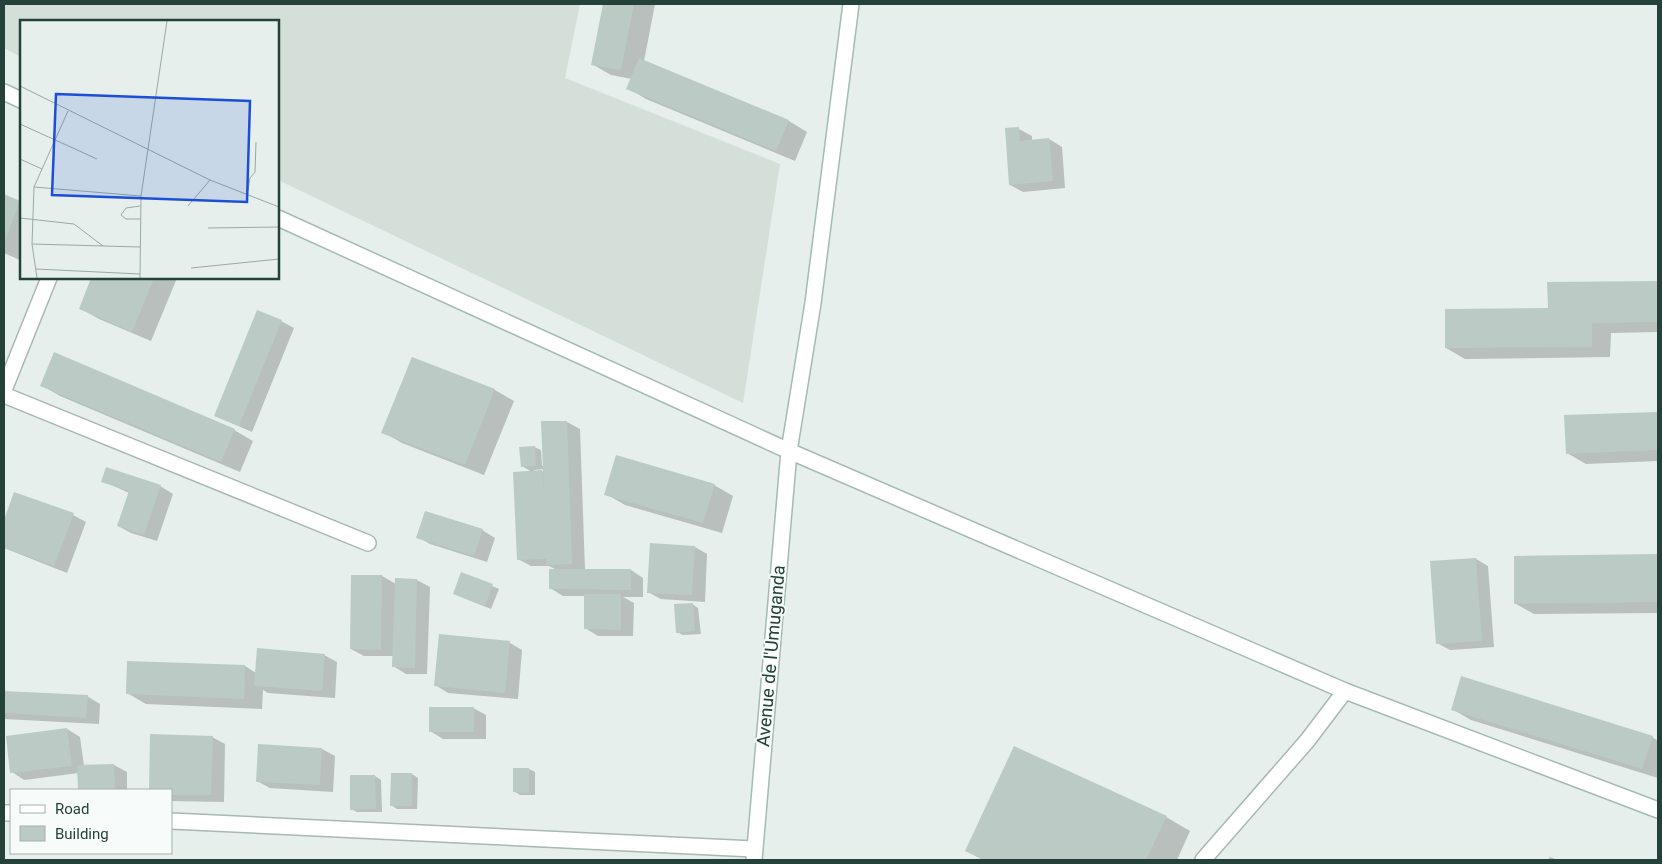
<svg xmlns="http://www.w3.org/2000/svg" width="1662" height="864" viewBox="0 0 1662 864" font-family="Roboto,sans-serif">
  <rect width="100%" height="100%" fill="#e6efeb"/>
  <path fill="#d4dfda" d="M 4,4 L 580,4 L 565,78 L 780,164 L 743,403 L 278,180 L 278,21 L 21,21 L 21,57 L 4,48 Z"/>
  <g fill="#0003" fill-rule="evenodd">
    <path d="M 604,4 L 655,4 L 644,61 L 789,121 L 807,132 L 795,161 L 646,99 L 628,88 L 632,79 L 611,75 L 592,64 Z"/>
    <path d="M 1019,129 L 1032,136 L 1032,141 L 1049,139 L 1062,147 L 1065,188 L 1023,192 L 1010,185 Z"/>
    <path d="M 4,195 L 21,203 L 20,260 L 4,253 Z"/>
    <path d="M 93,278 L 177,278 L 151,341 L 99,319 L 80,308 Z"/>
    <path d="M 1658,282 L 1658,332 L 1611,333 L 1610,357 L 1465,359 L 1446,348 L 1549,309 L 1549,284 Z"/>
    <path d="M 281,321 L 294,328 L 252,432 L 215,416 Z"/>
    <path d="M 412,358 L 495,390 L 514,401 L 484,475 L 402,443 L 383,432 Z"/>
    <path d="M 41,385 L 234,430 L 253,441 L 240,472 L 60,396 Z"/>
    <path d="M 1658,413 L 1658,461 L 1586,464 L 1567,453 L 1566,416 Z"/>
    <path d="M 567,422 L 580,429 L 585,570 L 631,570 L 643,578 L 643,597 L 623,597 L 634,603 L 633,636 L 598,636 L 585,628 L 585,596 L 563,596 L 550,588 L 557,570 L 549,566 L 531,566 L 518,559 L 532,472 L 522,466 L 534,447 L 541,450 L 542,466 L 544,465 ZM 544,469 L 544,471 L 534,472 L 534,470 Z"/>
    <path d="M 103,481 L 160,486 L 173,494 L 157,541 L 131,533 L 118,526 L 129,493 Z"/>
    <path d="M 714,485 L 733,496 L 722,533 L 625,505 L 606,494 Z"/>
    <path d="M 15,493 L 73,515 L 86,522 L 67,573 L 4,548 L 4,524 Z"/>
    <path d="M 482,530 L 495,538 L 487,562 L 430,544 L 418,537 Z"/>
    <path d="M 695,547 L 707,554 L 705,602 L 661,599 L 648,592 Z"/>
    <path d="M 1658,555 L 1658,613 L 1534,614 L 1516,604 L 1515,557 Z"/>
    <path d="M 1476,559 L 1488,566 L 1494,647 L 1450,650 L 1437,643 Z"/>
    <path d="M 462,574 L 499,589 L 491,609 L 461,597 Z"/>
    <path d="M 382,576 L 396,584 L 396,579 L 417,580 L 430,587 L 427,674 L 406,674 L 393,666 L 394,656 L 364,656 L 351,649 Z"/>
    <path d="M 692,604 L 698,608 L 701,634 L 683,635 L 677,632 Z"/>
    <path d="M 510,643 L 522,650 L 518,699 L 448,693 L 435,685 Z"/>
    <path d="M 324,655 L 337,662 L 335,698 L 268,693 L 263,690 L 262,709 L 146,704 L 127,693 L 245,666 L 256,673 Z"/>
    <path d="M 4,692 L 87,696 L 100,704 L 99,724 L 4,719 Z"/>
    <path d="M 473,708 L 486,715 L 486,739 L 443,739 L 430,731 Z"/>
    <path d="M 1452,709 L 1652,737 L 1658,741 L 1658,778 L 1471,720 Z"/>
    <path d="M 67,729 L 80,737 L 84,766 L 114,765 L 127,772 L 127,790 L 79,790 L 79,773 L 24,780 L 12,772 Z"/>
    <path d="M 151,735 L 212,737 L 225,744 L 224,802 L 171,801 L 171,790 L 150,790 Z"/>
    <path d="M 322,749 L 335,756 L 333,792 L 270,788 L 257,781 Z"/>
    <path d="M 529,769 L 535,772 L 535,795 L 520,795 L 514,791 Z"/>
    <path d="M 392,774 L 412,774 L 418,778 L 417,809 L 397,809 L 391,805 Z"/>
    <path d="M 375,776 L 381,780 L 382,812 L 357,812 L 351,809 Z"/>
    <path d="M 1166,817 L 1190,831 L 1177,860 L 983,860 L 966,851 Z"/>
    <path d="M 1550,857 L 1558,860 L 1548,860 Z"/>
  </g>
  <g fill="#bbcac4">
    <path d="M 603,4 L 634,4 L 621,70 L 591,65 Z"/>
    <path d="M 639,58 L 789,120 L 776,151 L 626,89 Z"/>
    <path d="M 1019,127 L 1020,141 L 1049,138 L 1053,181 L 1009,185 L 1005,128 Z"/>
    <path d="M 4,194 L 20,201 L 4,243 Z"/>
    <path d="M 91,278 L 154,278 L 132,332 L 79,309 Z"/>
    <path d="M 1658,281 L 1658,322 L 1592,323 L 1592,347 L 1445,348 L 1445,309 L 1548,308 L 1547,282 Z"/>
    <path d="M 257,310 L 282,320 L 239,426 L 214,416 Z"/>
    <path d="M 54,352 L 235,429 L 221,462 L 40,386 Z"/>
    <path d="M 412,357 L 495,389 L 465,465 L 381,433 Z"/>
    <path d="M 1658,412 L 1658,450 L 1566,454 L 1564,415 Z"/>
    <path d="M 541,421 L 567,421 L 572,564 L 546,565 L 546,559 L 517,560 L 513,472 L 542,470 L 544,496 Z"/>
    <path d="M 535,446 L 536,466 L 521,467 L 519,447 Z"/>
    <path d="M 616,455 L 715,484 L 703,523 L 604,495 Z"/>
    <path d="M 106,467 L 161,485 L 144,535 L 117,526 L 129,491 L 101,482 Z"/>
    <path d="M 14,492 L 74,513 L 54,566 L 4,548 L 4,520 Z"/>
    <path d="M 425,511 L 483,529 L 474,556 L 416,538 Z"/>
    <path d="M 650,543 L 695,546 L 692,595 L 647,593 Z"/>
    <path d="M 1658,554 L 1658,602 L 1514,604 L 1514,556 Z"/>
    <path d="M 1476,558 L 1482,641 L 1436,644 L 1430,561 Z"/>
    <path d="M 549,569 L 631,569 L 631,590 L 549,589 Z"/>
    <path d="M 461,572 L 493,584 L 485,606 L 453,594 Z"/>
    <path d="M 351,575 L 382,575 L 381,650 L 350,649 Z"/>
    <path d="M 395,578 L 417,579 L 415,668 L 392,667 Z"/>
    <path d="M 584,594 L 621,594 L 621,630 L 584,629 Z"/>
    <path d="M 693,603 L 695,631 L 676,633 L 674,604 Z"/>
    <path d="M 439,634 L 510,641 L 505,693 L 434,686 Z"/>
    <path d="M 257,648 L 325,654 L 322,691 L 254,686 Z"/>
    <path d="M 127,661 L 245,665 L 244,699 L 126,694 Z"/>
    <path d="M 1461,676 L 1653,736 L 1642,769 L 1451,710 Z"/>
    <path d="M 4,691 L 88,695 L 86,718 L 4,713 Z"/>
    <rect x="429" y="707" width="45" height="25"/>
    <path d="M 67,728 L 72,766 L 10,773 L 6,736 Z"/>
    <path d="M 150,734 L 213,736 L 211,795 L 171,795 L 171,790 L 149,790 Z"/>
    <path d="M 258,744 L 322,748 L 320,785 L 256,782 Z"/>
    <path d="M 1014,746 L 1167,816 L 1146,860 L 985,860 L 965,851 Z"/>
    <path d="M 114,764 L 115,790 L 78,790 L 77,765 Z"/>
    <path d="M 513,768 L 529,768 L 529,793 L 513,792 Z"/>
    <path d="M 391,773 L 412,773 L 412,806 L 390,806 Z"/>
    <path d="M 350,775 L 375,775 L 376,809 L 350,810 Z"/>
  </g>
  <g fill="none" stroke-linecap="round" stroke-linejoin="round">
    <defs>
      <g id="lane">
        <path d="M 4,395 L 368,543"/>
        <path d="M 1203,860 L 1307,741 L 1345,691"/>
      </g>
      <g id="street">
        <path d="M 4,390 L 49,278"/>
        <path d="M 4,813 L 11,813"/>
        <path d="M 171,821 L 754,849"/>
      </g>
      <g id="secondary">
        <path d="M 4,92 L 21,100"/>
        <path d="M 278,218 L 789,451 L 1345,691 L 1658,810"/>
        <path d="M 754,860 L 789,451 L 813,303 L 851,4"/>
      </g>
    </defs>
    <use href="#lane" stroke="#a8b8b2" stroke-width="18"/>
    <use href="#street" stroke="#a8b8b2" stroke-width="18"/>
    <use href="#secondary" stroke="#a4bbb3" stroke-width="18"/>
    <use href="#lane" stroke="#fff" stroke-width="15"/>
    <use href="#street" stroke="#fff" stroke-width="15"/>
    <use href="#secondary" stroke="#fff" stroke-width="15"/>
  </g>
  <g text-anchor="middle" stroke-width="4" stroke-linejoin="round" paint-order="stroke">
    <g font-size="18" fill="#24423a" stroke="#f7fbf9">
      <text transform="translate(771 656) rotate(-85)" y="6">Avenue de l'Umuganda</text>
    </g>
  </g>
  <g transform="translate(20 20)">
    <rect width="259" height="259" fill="#e6efeb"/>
    <path fill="none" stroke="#98aaa4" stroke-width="1" d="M 0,66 L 190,160 L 259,187M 0,104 L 77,139M 0,139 L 22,149M 14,167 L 121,176M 227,176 L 230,158 L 235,152 L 236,122M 168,186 L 190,160M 0,198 L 54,204 L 83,226M 120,199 L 106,199 L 101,195 L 106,188 L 120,186M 188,208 L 259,207M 12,224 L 120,227M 171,248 L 259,239M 16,249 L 120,254M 17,258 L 12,224 L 14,167 L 48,91M 120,258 L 121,176 L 147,1"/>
    <path fill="#1d4ed8" fill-opacity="0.15" stroke="#1d4ed8" stroke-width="2.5" d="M 36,74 L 230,81 L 227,182 L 32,175 Z"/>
    <rect width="259" height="259" fill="none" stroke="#24423a" stroke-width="2.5"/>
  </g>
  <rect width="1662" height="864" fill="none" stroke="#24423a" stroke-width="10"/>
  <rect x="10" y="789" width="162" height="65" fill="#f7fbf9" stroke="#a3b1ad"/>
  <rect x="20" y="805" width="25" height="8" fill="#ffffff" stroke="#a3b1ad"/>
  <text x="55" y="814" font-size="15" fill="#24423a">Road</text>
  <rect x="20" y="826" width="25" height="15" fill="#bbcac4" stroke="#a3b1ad"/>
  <text x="55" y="839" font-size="15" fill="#24423a">Building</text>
</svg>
